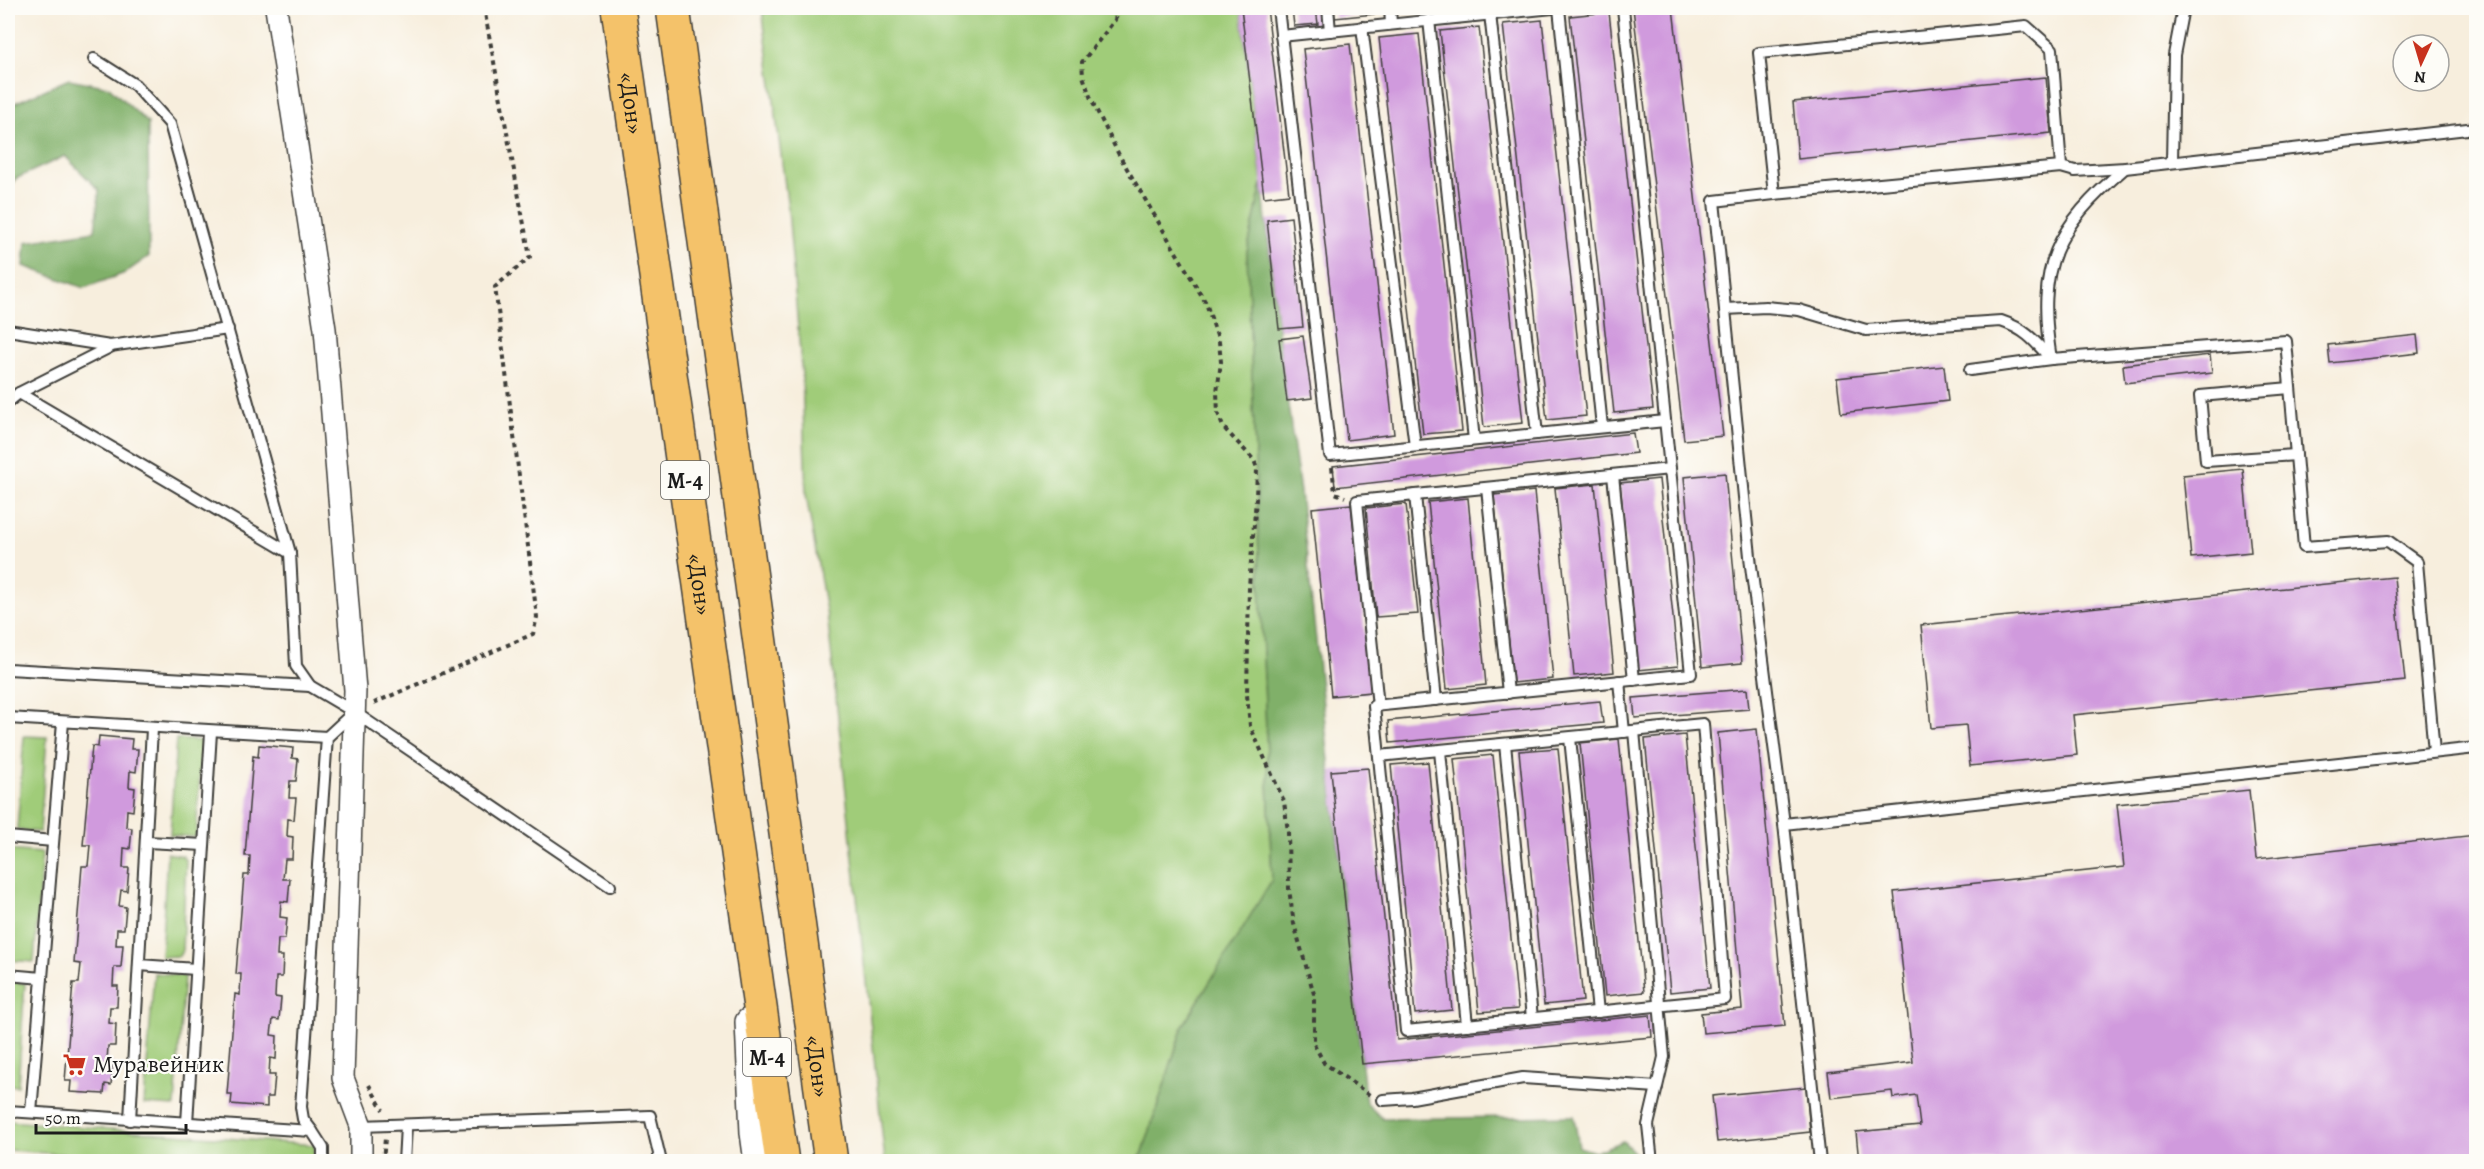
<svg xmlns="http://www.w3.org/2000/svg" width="2484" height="1169" viewBox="0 0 2484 1169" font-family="Alegreya,serif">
  <rect width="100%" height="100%" fill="#fdfcf7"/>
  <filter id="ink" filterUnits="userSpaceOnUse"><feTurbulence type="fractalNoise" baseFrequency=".0167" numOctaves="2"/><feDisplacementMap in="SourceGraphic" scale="12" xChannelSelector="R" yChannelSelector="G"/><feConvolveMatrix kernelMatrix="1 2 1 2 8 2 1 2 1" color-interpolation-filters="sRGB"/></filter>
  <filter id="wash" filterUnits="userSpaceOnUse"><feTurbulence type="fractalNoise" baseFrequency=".008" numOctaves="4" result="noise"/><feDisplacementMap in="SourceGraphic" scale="24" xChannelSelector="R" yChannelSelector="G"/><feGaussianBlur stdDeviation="1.35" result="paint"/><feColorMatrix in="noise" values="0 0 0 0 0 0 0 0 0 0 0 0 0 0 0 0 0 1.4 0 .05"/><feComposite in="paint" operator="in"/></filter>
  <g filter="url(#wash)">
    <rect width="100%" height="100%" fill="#f7eedd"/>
    <g fill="#a0cc79" stroke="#5e744a" stroke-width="1.5">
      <path d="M 762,8 L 1241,8 L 1262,183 L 1247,252 L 1272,881 L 1183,1026 L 1142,1155 L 1132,1161 L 885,1161 L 828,622 L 806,495 L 802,376 L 788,209 Z"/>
      <path d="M 24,736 L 47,737 L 40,832 L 17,830 Z"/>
      <path d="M 176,739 L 202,741 L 196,837 L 170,835 Z"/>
      <path d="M 8,850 L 42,853 L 34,962 L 8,960 Z"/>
      <path d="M 167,853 L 183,856 L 186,861 L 182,951 L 179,956 L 161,957 Z"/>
      <path d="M 154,973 L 184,976 L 175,1106 L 144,1104 Z"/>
      <path d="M 8,982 L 25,983 L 18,1086 L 8,1085 Z"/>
      <path d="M 8,1121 L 315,1145 L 313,1161 L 159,1162 L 8,1150 Z"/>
    </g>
    <g fill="#80b069" stroke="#4e6642" stroke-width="1.5">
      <path d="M 69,79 L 109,87 L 148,123 L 149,256 L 125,273 L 84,288 L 24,266 L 26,242 L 95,231 L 99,190 L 65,156 L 15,179 L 8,197 L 8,106 Z"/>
      <path d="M 1262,183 L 1279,339 L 1300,492 L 1366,1103 L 1383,1119 L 1574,1116 L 1579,1147 L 1595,1152 L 1623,1141 L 1636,1154 L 1637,1161 L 1132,1162 L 1142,1155 L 1183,1026 L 1272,880 L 1247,252 Z"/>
    </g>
    <g id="blocks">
      <g fill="#d09add">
        <path d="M 1241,8 L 1267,8 L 1289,194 L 1264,197 Z"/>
        <path d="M 1292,8 L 1316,8 L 1318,24 L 1294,26 Z"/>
        <path d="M 1334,8 L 1374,8 L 1374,14 L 1335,18 Z"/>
        <path d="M 1633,8 L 1673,8 L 1723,436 L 1684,440 Z"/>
        <path d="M 1609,12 L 1653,409 L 1614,413 L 1570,16 Z"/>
        <path d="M 1542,20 L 1586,416 L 1547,420 L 1503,24 Z"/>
        <path d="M 1479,27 L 1523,423 L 1484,427 L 1440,31 Z"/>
        <path d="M 1419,34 L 1462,431 L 1423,434 L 1379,38 Z"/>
        <path d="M 1350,44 L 1394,434 L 1347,440 L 1303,49 Z"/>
        <path d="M 2046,77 L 2051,133 L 1798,159 L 1793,102 Z"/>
        <path d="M 1291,217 L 1303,327 L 1279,329 L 1267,220 Z"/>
        <path d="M 2417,335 L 2419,353 L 2330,363 L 2328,345 Z"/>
        <path d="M 1303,336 L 1312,398 L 1287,401 L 1279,339 Z"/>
        <path d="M 2210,355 L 2212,373 L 2125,383 L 2123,365 Z"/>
        <path d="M 1944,366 L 1948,401 L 1841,413 L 1837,378 Z"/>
        <path d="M 1633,433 L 1636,453 L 1335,487 L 1333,466 Z"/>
        <path d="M 2243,469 L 2251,552 L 2191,558 L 2183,475 Z"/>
        <path d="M 1725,473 L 1742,663 L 1702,667 L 1684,477 Z"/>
        <path d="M 1659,479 L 1678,666 L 1638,670 L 1620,483 Z"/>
        <path d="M 1595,484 L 1614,672 L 1574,676 L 1555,488 Z"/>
        <path d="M 1534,491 L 1553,679 L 1513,683 L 1494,495 Z"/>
        <path d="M 1468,498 L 1486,685 L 1447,689 L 1428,502 Z"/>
        <path d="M 1351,504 L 1371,692 L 1331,696 L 1312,508 Z"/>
        <path d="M 1406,504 L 1418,614 L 1376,617 L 1366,508 Z"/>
        <path d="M 2394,577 L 2405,681 L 2073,715 L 2077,755 L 1970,766 L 1966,725 L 1931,728 L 1921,625 Z"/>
        <path d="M 1747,689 L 1749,709 L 1635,718 L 1633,698 Z"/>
        <path d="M 1600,701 L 1603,723 L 1390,743 L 1388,721 Z"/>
        <path d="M 1757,729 L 1785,1026 L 1703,1033 L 1701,1013 L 1742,1009 L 1718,733 Z"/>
        <path d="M 1685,735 L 1710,988 L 1670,992 L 1645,739 Z"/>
        <path d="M 99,736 L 132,739 L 131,749 L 138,749 L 136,772 L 130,771 L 129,787 L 135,788 L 133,811 L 127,810 L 126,827 L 132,828 L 130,849 L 124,848 L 123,868 L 129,868 L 127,891 L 121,890 L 119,906 L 126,907 L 124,929 L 117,929 L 116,945 L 123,945 L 121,967 L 114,967 L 113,986 L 118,986 L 117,1007 L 110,1007 L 109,1023 L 116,1024 L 115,1046 L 108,1046 L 107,1062 L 113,1063 L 111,1085 L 105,1084 L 104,1094 L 70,1092 L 71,1081 L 65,1081 L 73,983 L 79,983 L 81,964 L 74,963 L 82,866 L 88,866 L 90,845 L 83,845 L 92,746 L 98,747 Z"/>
        <path d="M 1619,739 L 1644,992 L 1605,996 L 1580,743 Z"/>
        <path d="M 259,745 L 293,748 L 292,758 L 298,759 L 296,781 L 290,781 L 289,798 L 296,798 L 294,820 L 288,819 L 287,836 L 293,837 L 292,859 L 285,859 L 283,879 L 290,879 L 288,902 L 281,901 L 280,917 L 287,918 L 285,939 L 278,939 L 277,956 L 283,956 L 282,977 L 276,977 L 275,997 L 281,998 L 279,1020 L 273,1019 L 271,1035 L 277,1036 L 276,1059 L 270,1058 L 269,1075 L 275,1075 L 273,1097 L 267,1097 L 267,1107 L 231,1104 L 232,1094 L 227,1094 L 235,994 L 240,995 L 241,974 L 236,974 L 244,875 L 249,875 L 250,856 L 245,856 L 253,756 L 258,757 Z"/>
        <path d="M 1558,748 L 1583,1001 L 1544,1005 L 1519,751 Z"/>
        <path d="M 1493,755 L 1518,1009 L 1479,1012 L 1454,759 Z"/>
        <path d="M 1428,762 L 1452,1010 L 1415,1014 L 1391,765 Z"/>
        <path d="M 1368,768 L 1397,1040 L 1650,1015 L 1652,1037 L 1362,1064 L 1331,771 Z"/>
        <path d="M 2249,790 L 2256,859 L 2476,835 L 2476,1162 L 1859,1162 L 1856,1132 L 1920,1126 L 1916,1095 L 1893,1098 L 1892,1091 L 1831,1098 L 1828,1072 L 1913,1062 L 1894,892 L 2124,867 L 2117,804 Z"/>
        <path d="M 1806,1087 L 1810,1132 L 1717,1142 L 1712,1096 Z"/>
      </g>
    </g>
  </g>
  <g filter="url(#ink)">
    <use href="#blocks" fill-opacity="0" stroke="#3d3c39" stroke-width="1.5"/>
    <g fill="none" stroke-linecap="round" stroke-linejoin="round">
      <defs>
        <g id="service">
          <path d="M 1278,8 L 1330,455 L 1665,421"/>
          <path d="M 1328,8 L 1330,31"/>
          <path d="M 1390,8 L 1391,24"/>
          <path d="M 1559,8 L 1602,427"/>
          <path d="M 1490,14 L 1537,434"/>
          <path d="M 1429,20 L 1474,440"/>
          <path d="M 1362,27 L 1415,446"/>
          <path d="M 1281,36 L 1553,8"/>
          <path d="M 94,59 L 135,85 L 170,124 L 290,553 L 296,666 L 310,686 L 354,712 L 610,886"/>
          <path d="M 2172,162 L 2174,55 L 2183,8"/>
          <path d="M 2061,167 L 2052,49 L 2026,26 L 1759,53 L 1774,194 L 2061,167 L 2075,171 L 2125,168 L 2476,128"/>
          <path d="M 1774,194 L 1714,201 L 1751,566 L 1784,824 L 1820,1162"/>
          <path d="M 1725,309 L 1766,307 L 1799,310 L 1866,330 L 2001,321 C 2025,329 2034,340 2051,359"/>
          <path d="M 8,330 L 110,346 L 228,329"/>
          <path d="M 2051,359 C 2036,266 2055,228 2125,168"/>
          <path d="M 1970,370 L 2051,359 L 2286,341 L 2304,547 L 2388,541 L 2417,562 L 2434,752"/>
          <path d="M 2290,388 L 2200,396 L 2206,461 L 2296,455"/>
          <path d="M 19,393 L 290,553"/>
          <path d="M 8,402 L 19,393 L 110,347"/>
          <path d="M 1613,475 L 1634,680"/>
          <path d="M 1487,488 L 1508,693"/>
          <path d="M 1415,495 L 1436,700"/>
          <path d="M 8,669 L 310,686"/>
          <path d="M 1619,681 L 1624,732"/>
          <path d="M 1378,706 L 1357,501 L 1670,469"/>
          <path d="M 8,718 L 327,737"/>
          <path d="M 1634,731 L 1664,1057 L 1648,1125 L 1652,1162"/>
          <path d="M 1570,738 L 1598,1012"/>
          <path d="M 1505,744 L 1532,1018"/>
          <path d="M 1440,751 L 1467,1025"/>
          <path d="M 1379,756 L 1703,724 L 1725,999 L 1406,1031 L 1374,706 L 1691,674 L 1623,8"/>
          <path d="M 1784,824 L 2476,748"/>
          <path d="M 8,837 L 53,841"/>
          <path d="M 147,842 L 204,845"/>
          <path d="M 139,965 L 196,969"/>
          <path d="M 8,975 L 42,978"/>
          <path d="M 1383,1100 L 1412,1098 L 1523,1078 L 1657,1087"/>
          <path d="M 8,1111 L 312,1131 L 323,1148 L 323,1162"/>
          <path d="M 31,1112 L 63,722"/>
          <path d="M 130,1120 L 152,729"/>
          <path d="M 187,1123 L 211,732"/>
          <path d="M 361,1126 L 650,1116 L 661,1162"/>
          <path d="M 312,1131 L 303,1119 L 301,1107 L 327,737 L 354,712"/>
          <path d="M 404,1162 L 406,1126"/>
        </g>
        <path id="minor" d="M 276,8 L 325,329 L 355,690 L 343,1078 L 361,1126 L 361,1162"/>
        <path id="tertiary" d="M 749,1022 L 754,1133 L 758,1162"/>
        <g id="trunk">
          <path id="s1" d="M 618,8 L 782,1162"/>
          <path id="s2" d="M 673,8 L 831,1162"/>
        </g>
      </defs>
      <use href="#service" stroke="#3d3c39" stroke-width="14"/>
      <use href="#minor" stroke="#3d3c39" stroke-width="24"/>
      <use href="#tertiary" stroke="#3d3c39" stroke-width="30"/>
      <use href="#trunk" stroke="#3d3c39" stroke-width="36"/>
      <g stroke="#3d3c39" stroke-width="4" stroke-dasharray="4.5 4.5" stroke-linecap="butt">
        <path d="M 1117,8 L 1115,20 L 1082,62 L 1083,76 L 1091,99 L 1119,155 L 1206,303 L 1219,342 L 1221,362 L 1217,392 L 1218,413 L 1223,427 L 1254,460 L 1257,468 L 1256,499 L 1249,586 L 1247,695 L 1250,726 L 1284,801 L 1288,832 L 1289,889 L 1294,924 L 1314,994 L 1314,1044 L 1324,1063 L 1371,1096"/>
        <path d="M 1332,467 L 1335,493 L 1345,497"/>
        <path d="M 374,703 L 533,634 L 537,617 L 495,287 L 530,257 L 484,8"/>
        <path d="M 369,1085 L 383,1110"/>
        <path d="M 383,1162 L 385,1138"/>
      </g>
      <use href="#service" stroke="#fff" stroke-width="10"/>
      <use href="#minor" stroke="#fff" stroke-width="21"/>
      <use href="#tertiary" stroke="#fff" stroke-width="27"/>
      <use href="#trunk" stroke="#f4c26a" stroke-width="33"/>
    </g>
  </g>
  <defs>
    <symbol id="supermarket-bare" viewBox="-9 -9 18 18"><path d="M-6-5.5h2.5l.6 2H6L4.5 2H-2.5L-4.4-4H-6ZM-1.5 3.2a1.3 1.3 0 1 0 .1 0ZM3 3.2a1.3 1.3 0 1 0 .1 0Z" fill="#c8321e" stroke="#fdfcf7" stroke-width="2.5" paint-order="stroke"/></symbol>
  </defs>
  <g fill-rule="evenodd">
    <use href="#supermarket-bare" x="58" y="1048" width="33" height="33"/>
  </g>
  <g text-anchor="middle" stroke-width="4.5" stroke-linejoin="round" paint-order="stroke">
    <g fill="#fdfcf7" stroke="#605f5e" stroke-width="1.5">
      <rect x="661" y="461" width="48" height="38" rx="4.5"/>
      <rect x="743" y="1038" width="48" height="38" rx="4.5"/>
    </g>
    <g font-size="22" font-weight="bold" fill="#1c1c1c">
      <text x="685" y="488">М-4</text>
      <text x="767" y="1065">М-4</text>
    </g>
    <g font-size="24" fill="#1c1c1c" stroke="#fdfcf7">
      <text dy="8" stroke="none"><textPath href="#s1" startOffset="96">«Дон»</textPath></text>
      <text dy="8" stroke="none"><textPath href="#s1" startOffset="582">«Дон»</textPath></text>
      <text dy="8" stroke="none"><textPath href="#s2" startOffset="1068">«Дон»</textPath></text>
    </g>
    <g font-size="24" fill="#1c1c1c" stroke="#fdfcf7" text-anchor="start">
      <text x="93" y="1072">Муравейник</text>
    </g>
  </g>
  <rect width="2484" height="1169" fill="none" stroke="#fdfcf7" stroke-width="30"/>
  <g transform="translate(2421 63) rotate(184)"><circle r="28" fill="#fdfcf7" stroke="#a3a29f" stroke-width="1.5"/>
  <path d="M0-4.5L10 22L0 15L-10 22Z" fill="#c8321e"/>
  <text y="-9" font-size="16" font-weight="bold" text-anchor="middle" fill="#1c1c1c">N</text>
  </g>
  <path d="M36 1124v9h150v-9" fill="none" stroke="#1c1c1c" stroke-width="3"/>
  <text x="45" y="1124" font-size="18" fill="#1c1c1c" stroke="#fdfcf7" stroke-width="4.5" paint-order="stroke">50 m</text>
</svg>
